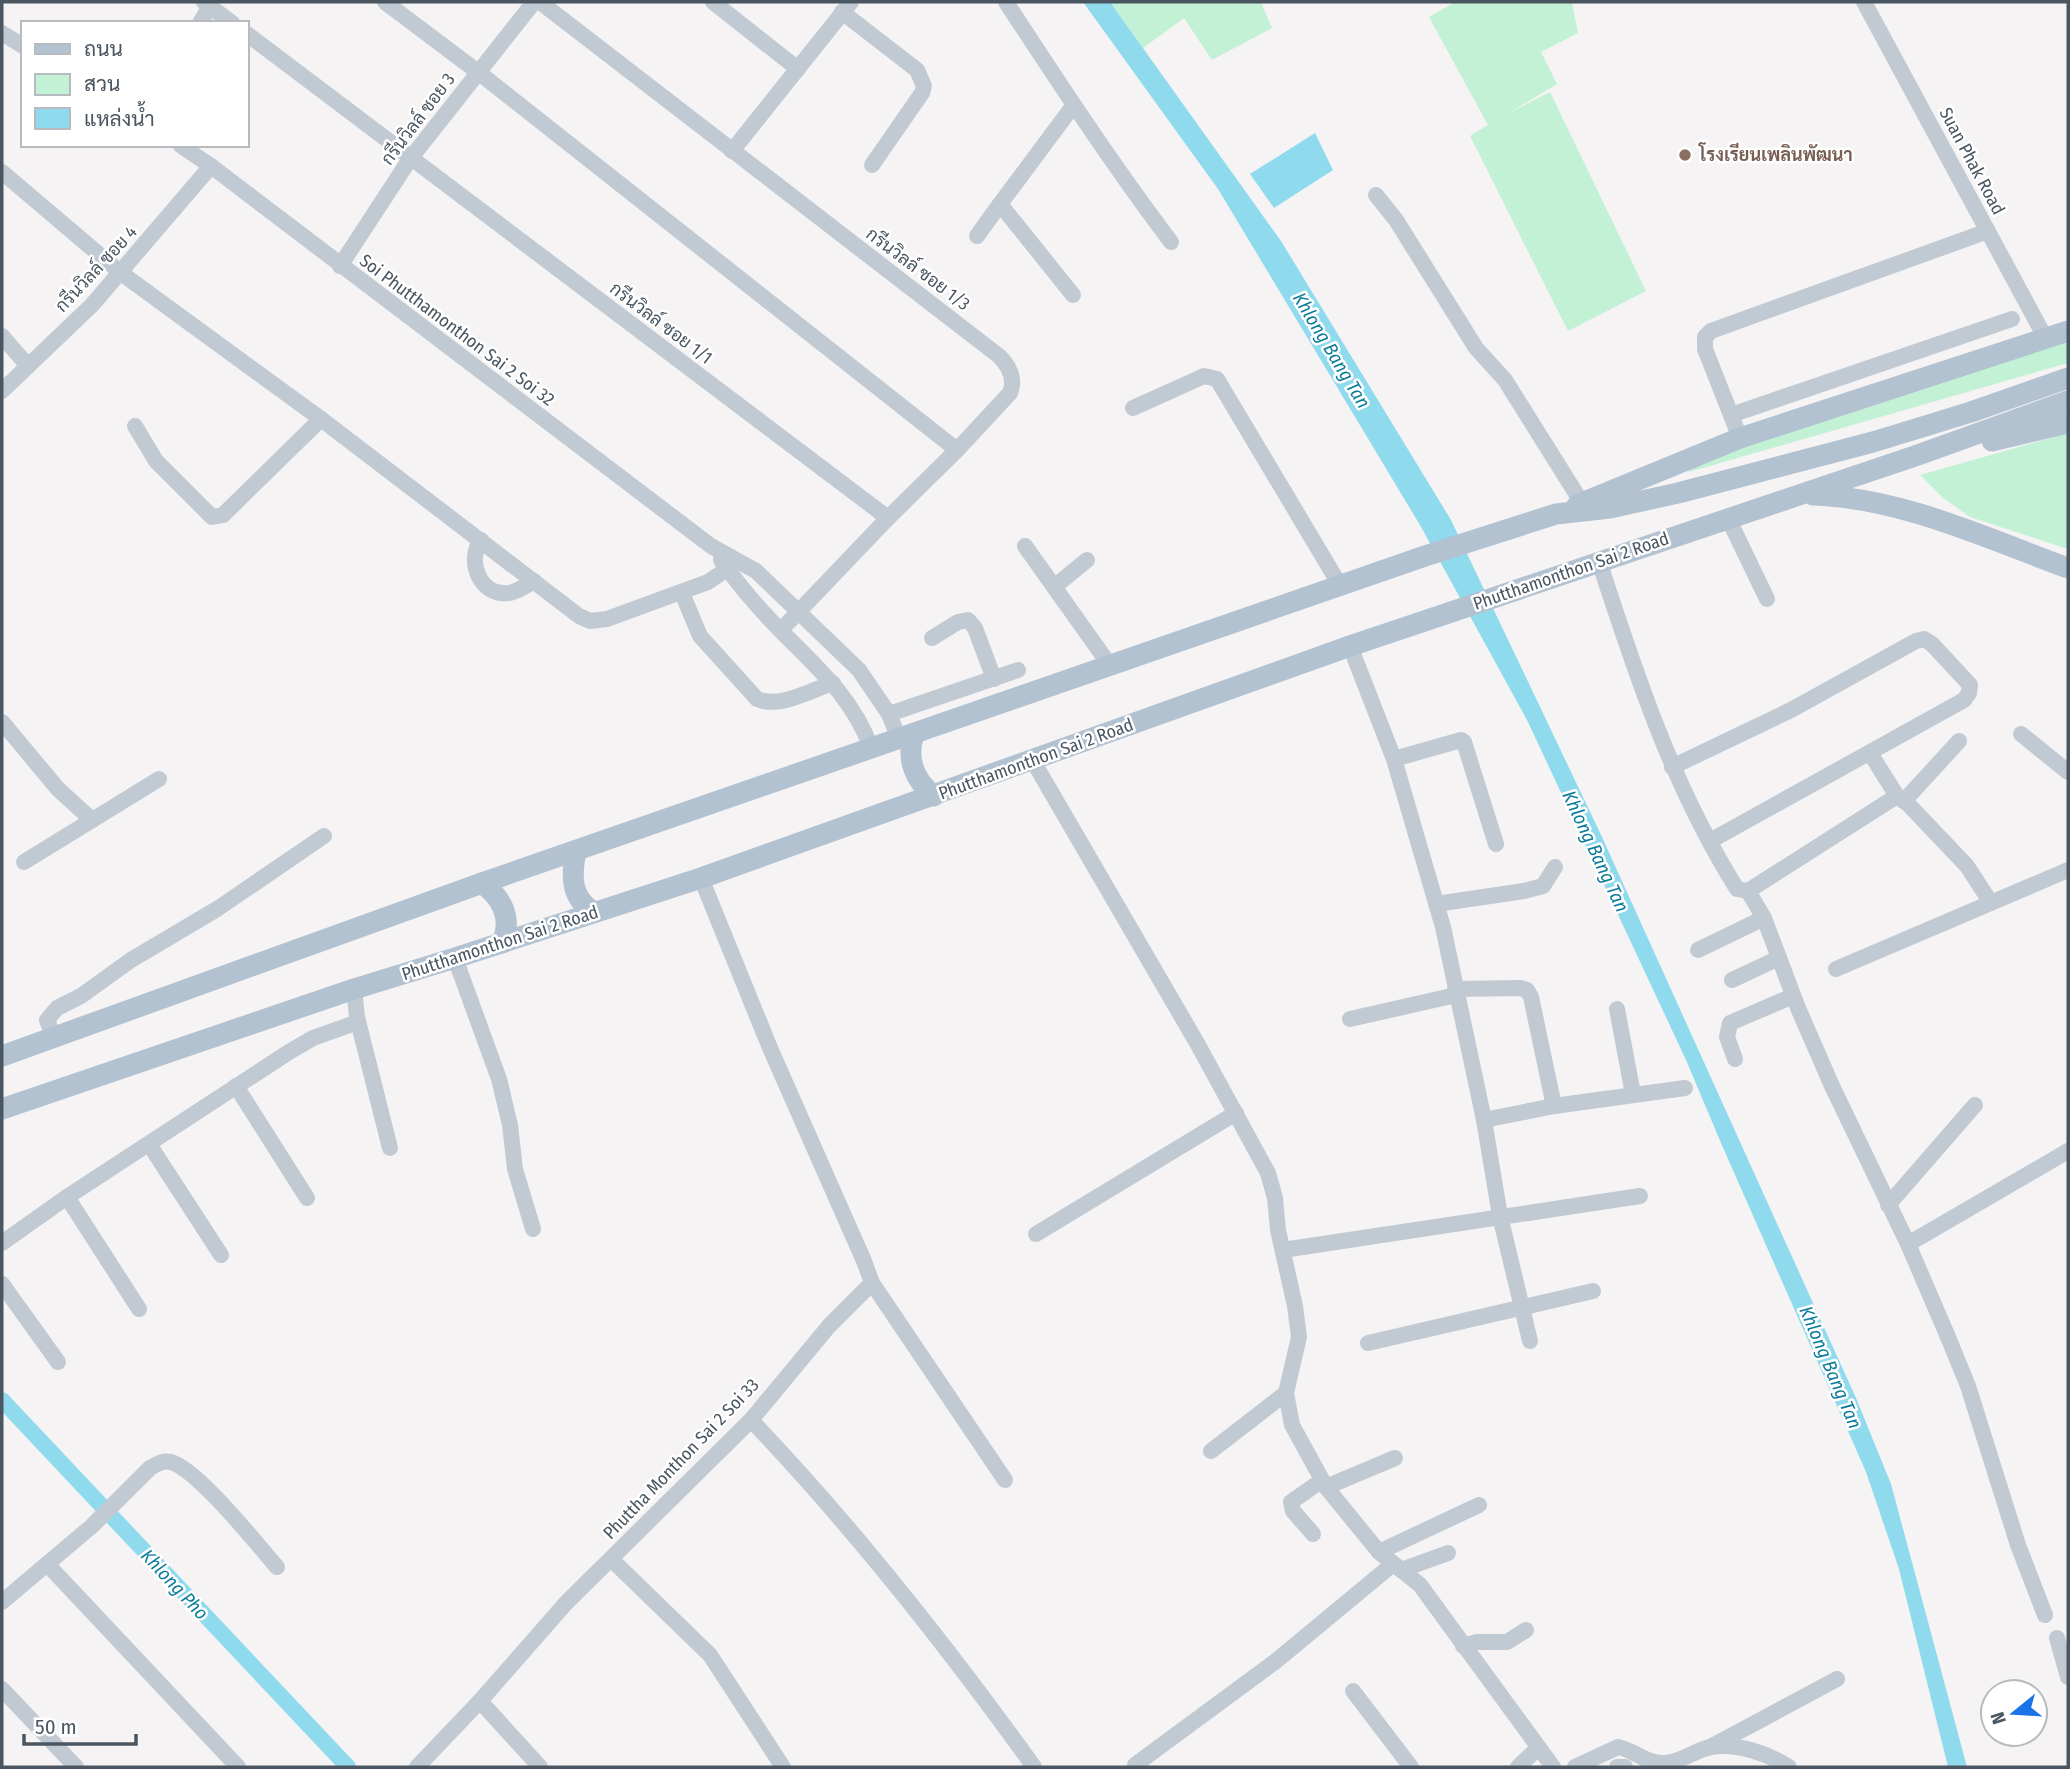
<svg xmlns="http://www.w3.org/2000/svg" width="2070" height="1769" viewBox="0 0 2070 1769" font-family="'Fira Sans Condensed',Sarabun,sans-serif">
  <rect width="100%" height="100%" fill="#f5f3f3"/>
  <g fill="#c3f1d5">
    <path d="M 1110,2 L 1261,2 L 1272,28 L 1212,60 L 1184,18 L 1143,48 Z"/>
    <path d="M 1455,2 L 1572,2 L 1578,33 L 1541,52 L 1557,84 L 1509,113 L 1550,92 L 1646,291 L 1568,331 L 1470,136 L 1488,125 L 1429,17 Z"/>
    <path d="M 2068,340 L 2068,363 L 1689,472 L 1687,466 Z"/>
    <path d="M 2068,433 L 2068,549 L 1970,517 L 1943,498 L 1920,475 Z"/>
  </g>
  <g fill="#90daee">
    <path d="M 1083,2 L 1110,2 L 1281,241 L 1451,520 L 1602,837 L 1856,1398 L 1891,1484 L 1967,1767 L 1948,1767 L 1899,1569 L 1866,1472 L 1721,1143 L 1686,1060 L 1528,722 L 1420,525 L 1218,189 Z"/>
    <path d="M 1315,133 L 1333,170 L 1274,208 L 1250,174 Z"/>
  </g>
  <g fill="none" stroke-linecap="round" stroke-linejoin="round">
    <path stroke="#90daee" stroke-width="16" d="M 2,1400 L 348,1767"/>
    <g stroke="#c1cad2" stroke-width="16">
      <path d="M 204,2 L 232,23"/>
      <path d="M 385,2 L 478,72 L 957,450"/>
      <path d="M 540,2 L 999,356 C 1009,366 1016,378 1010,393 L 957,450 L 888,518 L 781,630"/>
      <path d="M 713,2 L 798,69"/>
      <path d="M 1006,2 C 1059,83 1112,164 1171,242"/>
      <path d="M 1864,2 L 2046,339"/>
      <path d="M 842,12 L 917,70 L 924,86 L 922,93 L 872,165"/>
      <path d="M 200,23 L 210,6"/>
      <path d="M 2,33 L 23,46"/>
      <path d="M 247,34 L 888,518"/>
      <path d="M 1073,106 L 1000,204 L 1073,295"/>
      <path d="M 180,145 L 211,166 L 711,546 L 756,571 L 859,670 L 889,714 L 899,739"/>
      <path d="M 732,151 L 851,2"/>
      <path d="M 2,172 L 121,273 L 321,419 L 579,616 L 590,621 L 607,619 L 708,582 L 727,569"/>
      <path d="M 1376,195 L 1396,220 L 1476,348 L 1505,380 L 1582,503"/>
      <path d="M 977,236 L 1000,204"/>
      <path d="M 340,266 L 410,159 L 534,2"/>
      <path d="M 2,336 L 28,366"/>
      <path d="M 2,391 L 92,305 L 211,166"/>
      <path d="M 1133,408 L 1204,376 L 1217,379 L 1341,587"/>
      <path d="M 1731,415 L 2012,319"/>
      <path d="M 135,426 L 156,461 L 212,517 L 223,515 L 321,419"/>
      <path d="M 1740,438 L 1705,349 L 1705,337 L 1711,331 L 1988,231"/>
      <path d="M 1728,518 L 1767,599"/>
      <path d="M 481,540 C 466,561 480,596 508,593 C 518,592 526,585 534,581"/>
      <path d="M 1025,546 L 1111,667"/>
      <path d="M 721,560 C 740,587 761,611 784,634 C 819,669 854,700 871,748"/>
      <path d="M 1599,561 C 1636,675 1673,787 1737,889 L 1748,891 L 1897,796"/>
      <path d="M 1054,587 L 1087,560"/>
      <path d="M 682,593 L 700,636 L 757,699 C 780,709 811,690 833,683"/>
      <path d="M 932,638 L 958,622 L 968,620 L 975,628 L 994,679"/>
      <path d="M 1350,646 L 1394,759 L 1443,927 L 1484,1120 L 1500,1216 L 1530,1341"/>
      <path d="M 889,714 L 1018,670"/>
      <path d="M 2,722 L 58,789 L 92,820"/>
      <path d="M 2021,734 L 2068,772"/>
      <path d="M 1870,753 L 1897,796 L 1908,804 L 1967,866 L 1991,903"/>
      <path d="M 1394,759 L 1461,740 L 1464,742 L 1496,844"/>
      <path d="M 1033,761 L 1197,1043 L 1268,1173 L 1275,1198 L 1278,1230 L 1295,1306 L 1299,1337 L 1286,1393 L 1292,1425 L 1326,1487 L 1379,1552 L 1420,1585 L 1553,1767"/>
      <path d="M 1672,767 L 1791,710 L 1916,641 L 1924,639 L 1932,644 L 1970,685 L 1969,693 L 1964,700 L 1710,841"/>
      <path d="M 1904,801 L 1959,741"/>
      <path d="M 24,862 L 159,779"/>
      <path d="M 1748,891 L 1764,918 L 1798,1008 L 1832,1086 L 1908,1244 L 1948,1337 L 1968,1386 L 2018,1545 L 2045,1615"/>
      <path d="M 1436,904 L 1524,891 L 1543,886 L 1555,867"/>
      <path d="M 1698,950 L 1764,918"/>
      <path d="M 455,958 L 499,1079 L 510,1125 L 515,1169 L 533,1229"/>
      <path d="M 1836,969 L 2068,870"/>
      <path d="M 1732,980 L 1779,958"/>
      <path d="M 354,989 L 357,1017 L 390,1148"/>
      <path d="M 1455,989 L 1520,988 L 1527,990 L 1531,997 L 1554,1106"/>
      <path d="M 1617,1009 L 1633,1094"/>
      <path d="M 1350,1019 L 1456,995"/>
      <path d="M 54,1038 L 47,1020 L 57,1008 L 81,996 L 131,960 L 217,909 L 324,836"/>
      <path d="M 1735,1059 L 1727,1037 L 1730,1023 L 1793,996"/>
      <path d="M 236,1086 L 307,1198"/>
      <path d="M 1484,1120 L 1554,1106 L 1685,1088"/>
      <path d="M 149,1144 L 221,1255"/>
      <path d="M 67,1197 L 139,1309"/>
      <path d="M 1888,1205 L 1975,1105"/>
      <path d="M 1036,1234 L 1236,1113"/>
      <path d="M 2,1243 L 67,1197 L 289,1052 L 313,1038 L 358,1022"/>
      <path d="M 1908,1244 L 2068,1151"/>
      <path d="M 1283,1250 L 1640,1196"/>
      <path d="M 872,1283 L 1005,1480"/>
      <path d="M 2,1284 L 58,1362"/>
      <path d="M 1368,1343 L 1593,1291"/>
      <path d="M 751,1420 C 854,1528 947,1646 1034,1767"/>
      <path d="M 1211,1451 L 1286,1393"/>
      <path d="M 1326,1487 L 1395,1458"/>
      <path d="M 1313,1534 L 1293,1511 L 1291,1502 L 1321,1481"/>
      <path d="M 1379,1552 L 1479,1505"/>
      <path d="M 611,1559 L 710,1655 L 783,1767"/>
      <path d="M 47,1564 L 238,1767"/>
      <path d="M 1401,1570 L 1448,1553"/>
      <path d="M 2,1602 L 92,1526 L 150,1468 C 157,1464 163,1460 171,1462 C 198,1470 256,1543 277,1567"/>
      <path d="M 2057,1638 L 2068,1677"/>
      <path d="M 1463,1646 L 1477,1642 L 1507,1642 L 1526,1630"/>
      <path d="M 2,1689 L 76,1767"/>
      <path d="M 1353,1691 L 1411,1767"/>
      <path d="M 480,1701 L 540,1767"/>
      <path d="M 1712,1746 L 1837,1679"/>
      <path d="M 1135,1765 L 1276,1661 L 1393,1564"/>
      <path d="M 417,1767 L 480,1701 L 566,1603 L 751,1420 L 829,1326 L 872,1283 L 864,1261 L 770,1048 L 701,878"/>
      <path d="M 1518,1767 L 1538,1748"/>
      <path d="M 1575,1767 L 1618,1747 C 1634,1750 1647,1764 1664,1763 C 1681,1763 1694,1750 1711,1747 C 1737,1743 1767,1753 1789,1767"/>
      <path d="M 1617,1767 L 1625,1767"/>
    </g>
    <g stroke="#b3c2d1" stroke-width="21">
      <path d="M 1992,441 L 2068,423"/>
      <path d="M 1813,495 C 1902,498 1986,538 2068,568"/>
      <path d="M 1577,505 L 1740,438 L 2068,331"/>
      <path d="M 914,734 C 906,758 914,780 934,796"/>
      <path d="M 576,851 C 571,875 570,898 594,912"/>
      <path d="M 482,883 C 502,898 513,918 502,943"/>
      <path d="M 2,1056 L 482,883 L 1425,556 L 1556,514 L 1610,508 L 1678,493 L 1873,442 L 1971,412 L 2068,378"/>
      <path d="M 2,1109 L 354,989 L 455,958 L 701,878 L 1350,646 L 1915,456 L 2068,401"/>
    </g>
  </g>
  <circle fill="#8d6e63" stroke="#fff" stroke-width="2.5" cx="1685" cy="155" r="7"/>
  <g text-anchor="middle" stroke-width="5" stroke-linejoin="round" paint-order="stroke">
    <g font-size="18" fill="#4a5661" stroke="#fff">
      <text transform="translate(418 119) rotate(-53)" y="6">กรีนวิลล์ ซอย 3</text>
      <text transform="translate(1972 161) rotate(62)" y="6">Suan Phak Road</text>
      <text transform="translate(96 269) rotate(-47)" y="6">กรีนวิลล์ ซอย 4</text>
      <text transform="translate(918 269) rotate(37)" y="6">กรีนวิลล์ ซอย 1/3</text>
      <text transform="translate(661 323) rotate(37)" y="6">กรีนวิลล์ ซอย 1/1</text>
      <text transform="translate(457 330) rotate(37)" y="6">Soi Phutthamonthon Sai 2 Soi 32</text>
      <text transform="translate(1571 571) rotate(-19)" y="6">Phutthamonthon Sai 2 Road</text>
      <text transform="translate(1036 759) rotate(-20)" y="6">Phutthamonthon Sai 2 Road</text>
      <text transform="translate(500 943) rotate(-18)" y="6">Phutthamonthon Sai 2 Road</text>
      <text transform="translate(681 1459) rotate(-46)" y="6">Phuttha Monthon Sai 2 Soi 33</text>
    </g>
    <g font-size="18" font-weight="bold" fill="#785e54" stroke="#fff" text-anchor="start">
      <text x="1699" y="161">โรงเรียนเพลินพัฒนา</text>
    </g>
    <g font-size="19" font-style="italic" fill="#0c7c9b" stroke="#fff">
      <text transform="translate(1332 350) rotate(59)" y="7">Khlong Bang Tan</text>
      <text transform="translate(1596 851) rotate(65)" y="7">Khlong Bang Tan</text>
      <text transform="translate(1831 1367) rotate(67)" y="7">Khlong Bang Tan</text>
      <text transform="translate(175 1584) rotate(47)" y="7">Khlong Pho</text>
    </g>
  </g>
  <rect width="2070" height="1769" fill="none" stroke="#4a5661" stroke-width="7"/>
  <rect x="21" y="21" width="228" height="126" fill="#ffffff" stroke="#b7bbc0" stroke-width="2"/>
  <rect x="35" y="44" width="35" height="10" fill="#b3c2d1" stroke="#b7bbc0" stroke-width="2"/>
  <text x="84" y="56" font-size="21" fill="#4a5661">ถนน</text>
  <rect x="35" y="74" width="35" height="21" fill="#c3f1d5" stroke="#b7bbc0" stroke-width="2"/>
  <text x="84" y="91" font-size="21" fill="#4a5661">สวน</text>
  <rect x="35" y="108" width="35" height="21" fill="#90daee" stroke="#b7bbc0" stroke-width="2"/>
  <text x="84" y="126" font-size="21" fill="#4a5661">แหล่งน้ำ</text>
  <g transform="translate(2014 1713) rotate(252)"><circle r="33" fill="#ffffff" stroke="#b7bbc0" stroke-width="2"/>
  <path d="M0-5L12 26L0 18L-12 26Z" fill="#1a73e8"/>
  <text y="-10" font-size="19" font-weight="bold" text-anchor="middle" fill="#4a5661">N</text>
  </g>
  <path d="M24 1734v10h112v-10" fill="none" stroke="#4a5661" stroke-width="3.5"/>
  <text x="35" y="1734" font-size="21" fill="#4a5661" stroke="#ffffff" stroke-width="5" paint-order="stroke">50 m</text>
</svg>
